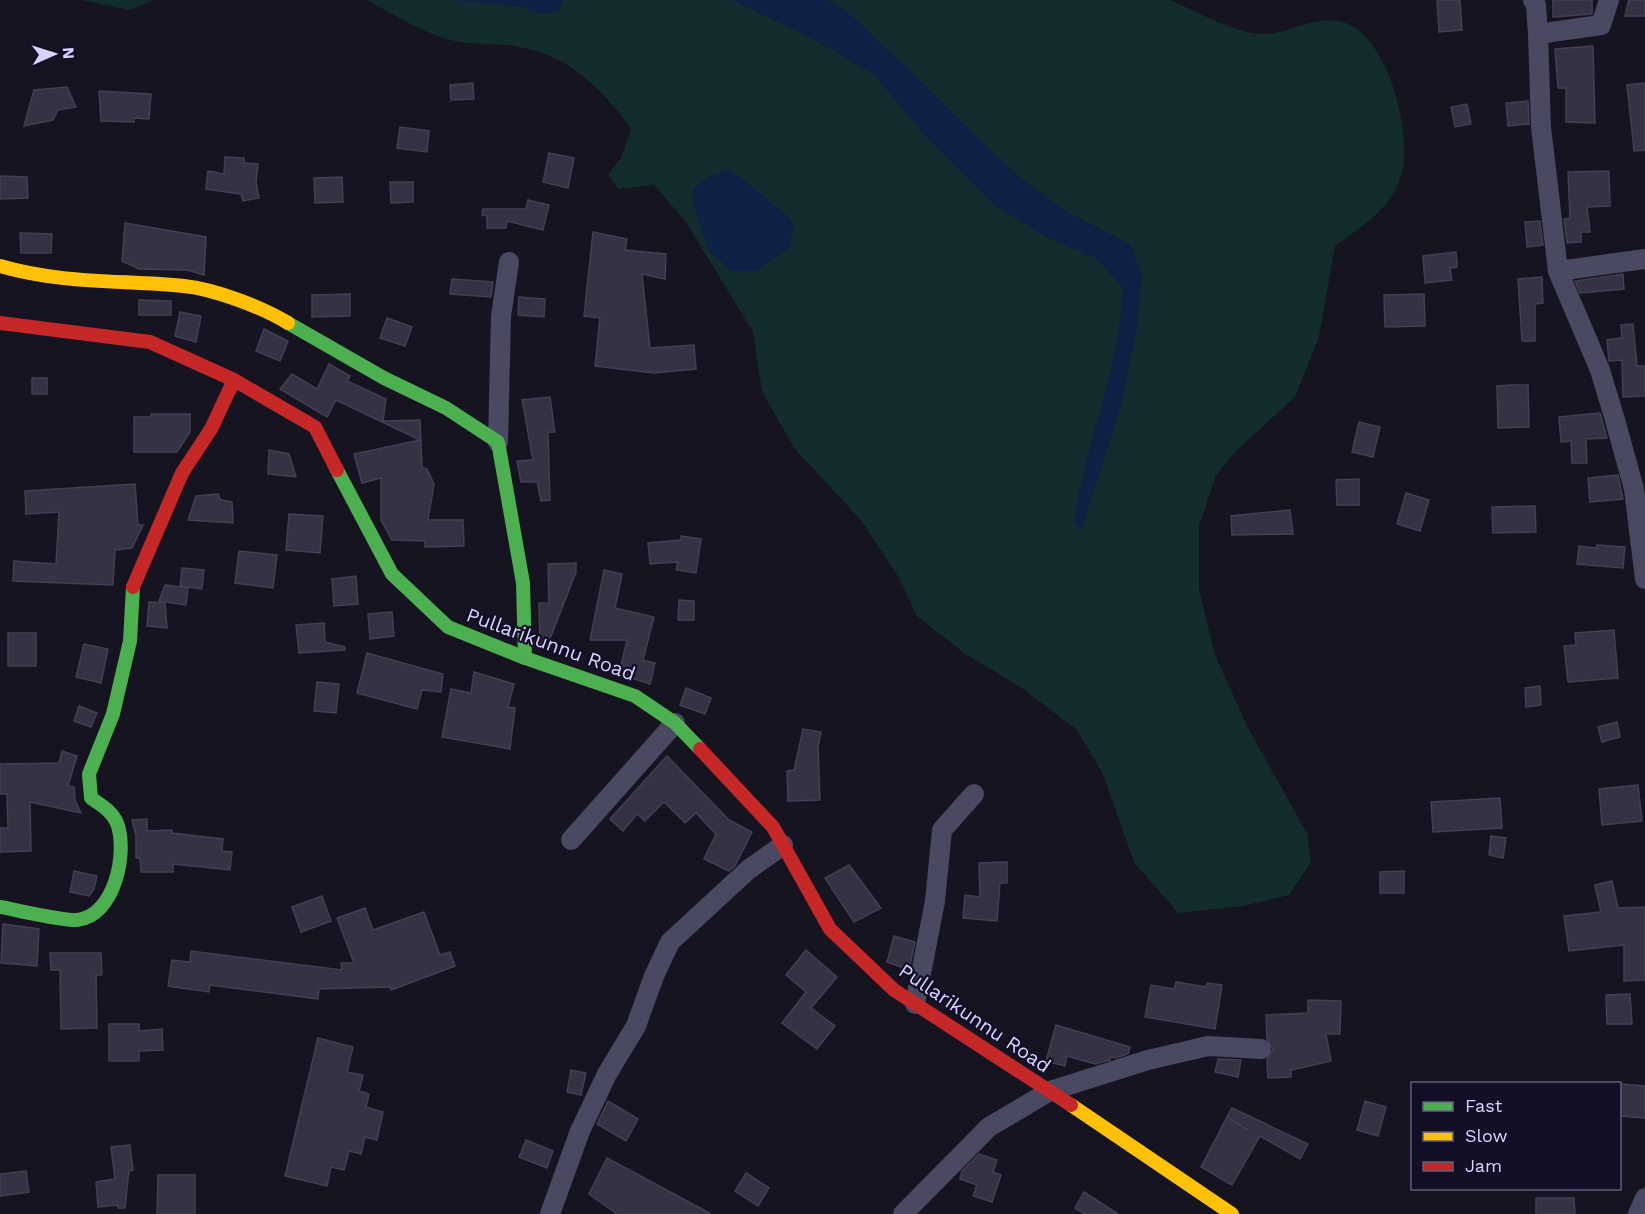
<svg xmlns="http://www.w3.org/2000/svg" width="1645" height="1214" viewBox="0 0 1645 1214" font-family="'Work Sans',sans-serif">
  <rect width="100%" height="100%" fill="#161421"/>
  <g fill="#132c2d">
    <path d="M 81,0 L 154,0 L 130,10 Z"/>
    <path d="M 367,0 L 1170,0 C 1193,10 1234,32 1259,34 C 1291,36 1320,9 1352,26 C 1391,47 1414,140 1400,179 C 1390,209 1359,229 1335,246 L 1319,337 L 1295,397 L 1237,450 L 1216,475 L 1199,526 L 1199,590 L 1215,655 L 1248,728 L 1307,833 L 1311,862 L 1289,895 L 1243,906 L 1178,913 L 1134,862 L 1102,772 L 1076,729 L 1019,686 L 964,653 L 917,616 L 899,578 L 860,519 L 795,449 L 762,392 L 753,332 L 686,222 L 654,185 L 618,189 L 608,174 L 621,158 L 631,129 C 604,91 568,54 519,47 C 500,43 479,45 460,42 C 427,36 396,16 367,0 Z"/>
  </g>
  <g fill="#0d2144">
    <path d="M 455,0 L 563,0 L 558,11 L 542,14 L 522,7 Z"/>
    <path d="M 732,0 L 828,0 L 856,19 L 1020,178 L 1069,213 L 1130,244 L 1142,275 L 1137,328 L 1121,406 L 1081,531 L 1074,523 C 1085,444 1120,368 1123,288 L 1096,258 L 1043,236 L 991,202 L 928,139 L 874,75 L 817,41 Z"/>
    <path d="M 730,169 L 790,218 L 793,227 L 790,248 L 756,271 L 732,271 L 709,251 L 692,201 L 693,188 L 713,175 Z"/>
  </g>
  <g fill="#343243" stroke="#433f54" stroke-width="1.5">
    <path d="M 1437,0 L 1460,0 L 1462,30 L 1439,32 Z"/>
    <path d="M 1553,0 L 1592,0 L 1592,14 L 1553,17 Z"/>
    <path d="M 1629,0 L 1645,0 L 1645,16 L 1625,16 Z"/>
    <path d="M 1593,46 L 1595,123 L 1566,122 L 1566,88 L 1558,88 L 1555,49 Z"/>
    <path d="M 473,83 L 474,99 L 451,100 L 450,85 Z"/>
    <path d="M 1645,83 L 1645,150 L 1634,151 L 1627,85 Z"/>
    <path d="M 67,87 L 76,107 L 58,110 L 53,120 L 24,126 L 34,90 Z"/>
    <path d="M 99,91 L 151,94 L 149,119 L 134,118 L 134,122 L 101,121 Z"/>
    <path d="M 1528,101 L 1529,124 L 1508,126 L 1506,103 Z"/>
    <path d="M 1467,104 L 1471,124 L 1455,127 L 1451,107 Z"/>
    <path d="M 400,127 L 429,131 L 427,152 L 397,148 Z"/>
    <path d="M 549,153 L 574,158 L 568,188 L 543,182 Z"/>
    <path d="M 225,157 L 244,158 L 244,163 L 258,164 L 256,182 L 259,198 L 243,201 L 241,194 L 206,189 L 208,171 L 224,174 Z"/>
    <path d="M 1609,171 L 1610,206 L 1587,207 L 1590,232 L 1581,232 L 1581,242 L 1567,243 L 1564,219 L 1570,218 L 1568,172 Z"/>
    <path d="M 0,176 L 27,177 L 28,198 L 0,199 Z"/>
    <path d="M 342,177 L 343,202 L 315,203 L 314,178 Z"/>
    <path d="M 390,182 L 413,182 L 413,202 L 391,203 Z"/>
    <path d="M 528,200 L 549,205 L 543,230 L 507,221 L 506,228 L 487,228 L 487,216 L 482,215 L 483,209 L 526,209 Z"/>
    <path d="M 1540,221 L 1543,245 L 1527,247 L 1525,222 Z"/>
    <path d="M 125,223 L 206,237 L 204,275 L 187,270 L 139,269 L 122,261 Z"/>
    <path d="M 593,232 L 627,239 L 625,250 L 666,254 L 665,279 L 642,274 L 650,348 L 694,345 L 696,369 L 654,373 L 595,366 L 600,318 L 584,316 Z"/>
    <path d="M 20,233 L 52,234 L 51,253 L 21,253 Z"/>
    <path d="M 1456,252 L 1457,267 L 1450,268 L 1452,280 L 1425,283 L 1423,256 Z"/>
    <path d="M 1623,274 L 1624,289 L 1580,293 L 1575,281 Z"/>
    <path d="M 1542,277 L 1543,303 L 1535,304 L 1535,341 L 1522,341 L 1518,279 Z"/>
    <path d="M 452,279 L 493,282 L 491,297 L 450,294 Z"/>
    <path d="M 350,294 L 350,316 L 312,317 L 312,295 Z"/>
    <path d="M 1424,294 L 1425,326 L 1385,327 L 1384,295 Z"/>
    <path d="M 519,297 L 545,299 L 544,317 L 518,315 Z"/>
    <path d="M 139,300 L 171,301 L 171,315 L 139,315 Z"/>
    <path d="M 180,312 L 201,316 L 196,342 L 175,336 Z"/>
    <path d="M 387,318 L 412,327 L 405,346 L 380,338 Z"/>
    <path d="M 1633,324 L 1637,366 L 1645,366 L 1645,396 L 1623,397 L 1622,360 L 1609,361 L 1607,340 L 1622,338 L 1621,325 Z"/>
    <path d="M 264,329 L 288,341 L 280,361 L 256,351 Z"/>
    <path d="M 329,364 L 350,376 L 347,381 L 386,399 L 383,421 L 420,420 L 422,468 L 427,469 L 434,484 L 428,520 L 463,520 L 464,546 L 425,547 L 425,541 L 392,540 L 381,520 L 381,478 L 362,483 L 354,454 L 420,440 L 336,400 L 327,417 L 280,389 L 292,374 L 317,389 Z"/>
    <rect x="32" y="378" width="15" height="16"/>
    <path d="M 1511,385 L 1528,385 L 1529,427 L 1498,428 L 1497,386 Z"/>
    <path d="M 550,397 L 555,432 L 548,432 L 550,500 L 541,501 L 537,482 L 521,482 L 517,461 L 533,460 L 522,400 Z"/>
    <path d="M 1600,413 L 1607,438 L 1586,439 L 1587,463 L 1572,463 L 1571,441 L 1561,442 L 1559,417 Z"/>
    <path d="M 151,414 L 190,414 L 190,432 L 177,452 L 134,452 L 134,417 L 151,417 Z"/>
    <path d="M 1359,422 L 1380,427 L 1373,457 L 1352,452 Z"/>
    <path d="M 269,450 L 289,454 L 296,477 L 268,474 Z"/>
    <path d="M 1618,475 L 1623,499 L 1590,502 L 1588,478 Z"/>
    <path d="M 1359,479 L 1359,505 L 1337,505 L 1336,480 Z"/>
    <path d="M 135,484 L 138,525 L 143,525 L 132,548 L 115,550 L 113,585 L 13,581 L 14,561 L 56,564 L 59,512 L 26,514 L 25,491 Z"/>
    <path d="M 1406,493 L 1429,500 L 1420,531 L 1397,524 Z"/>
    <path d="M 218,494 L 221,500 L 232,502 L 233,523 L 188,520 L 196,496 Z"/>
    <path d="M 1535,506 L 1536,532 L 1493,533 L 1492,507 Z"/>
    <path d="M 1290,510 L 1293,534 L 1232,535 L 1231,516 Z"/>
    <path d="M 289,514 L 323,516 L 320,553 L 286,550 Z"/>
    <path d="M 681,536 L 701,539 L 696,573 L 676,570 L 678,562 L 650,564 L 648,543 L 681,540 Z"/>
    <path d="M 1597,545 L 1625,547 L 1623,568 L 1577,564 L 1579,546 L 1596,548 Z"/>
    <path d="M 239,551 L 277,555 L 273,588 L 235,583 Z"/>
    <path d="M 576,563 L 576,572 L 546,649 L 540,647 L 539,603 L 549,603 L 548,564 Z"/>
    <path d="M 182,568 L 204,570 L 202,589 L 180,586 Z"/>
    <path d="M 604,570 L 622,574 L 615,608 L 654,617 L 643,660 L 655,663 L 650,684 L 619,674 L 627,640 L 590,640 Z"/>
    <path d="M 356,576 L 358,604 L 334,606 L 332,579 Z"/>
    <path d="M 165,585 L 188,588 L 186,605 L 159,601 Z"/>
    <path d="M 679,600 L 694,601 L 694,620 L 678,620 Z"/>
    <path d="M 149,602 L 165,603 L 167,628 L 147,626 Z"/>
    <path d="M 392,612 L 394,636 L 370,639 L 368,614 Z"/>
    <path d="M 324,623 L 325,642 L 345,647 L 345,650 L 299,653 L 296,625 Z"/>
    <path d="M 1614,630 L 1618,678 L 1568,682 L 1564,646 L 1576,645 L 1575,633 Z"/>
    <rect x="8" y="633" width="28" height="33"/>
    <path d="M 84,644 L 108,649 L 101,683 L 76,677 Z"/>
    <path d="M 367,653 L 443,674 L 441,692 L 422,690 L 417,709 L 357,693 Z"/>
    <path d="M 474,672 L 514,684 L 508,707 L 515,708 L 510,749 L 442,737 L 451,689 L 471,693 Z"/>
    <path d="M 317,682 L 339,684 L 336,713 L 314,711 Z"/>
    <path d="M 1540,686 L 1541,705 L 1526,707 L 1525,688 Z"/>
    <path d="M 686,688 L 711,698 L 705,714 L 680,705 Z"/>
    <path d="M 79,706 L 97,713 L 91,727 L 74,721 Z"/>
    <path d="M 1617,722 L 1620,737 L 1602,742 L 1598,727 Z"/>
    <path d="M 803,729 L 821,732 L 818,747 L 820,800 L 788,801 L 787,771 L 794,770 Z"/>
    <path d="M 62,751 L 77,756 L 68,786 L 74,787 L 75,800 L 81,813 L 30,802 L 31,851 L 0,852 L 0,828 L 8,828 L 7,794 L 0,794 L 0,764 L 59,763 Z"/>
    <path d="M 667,756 L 729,820 L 752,832 L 735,866 L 729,871 L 704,859 L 716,834 L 696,813 L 685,823 L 664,802 L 645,821 L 637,814 L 623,831 L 610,819 Z"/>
    <path d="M 1638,785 L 1642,821 L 1602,825 L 1599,789 Z"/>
    <path d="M 1500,798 L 1502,828 L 1433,832 L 1431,802 Z"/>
    <path d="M 147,819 L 147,831 L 172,830 L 172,833 L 223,839 L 222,851 L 232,852 L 230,870 L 173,864 L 173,872 L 141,872 L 140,858 L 136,858 L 136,836 L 132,820 Z"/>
    <path d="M 1491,836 L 1506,838 L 1503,858 L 1489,855 Z"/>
    <path d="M 1007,862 L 1007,883 L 1000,883 L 997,921 L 963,918 L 965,895 L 980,897 L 979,863 Z"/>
    <path d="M 849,865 L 881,908 L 854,922 L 825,878 Z"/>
    <path d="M 74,871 L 97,876 L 94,889 L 89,896 L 70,892 Z"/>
    <path d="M 1404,871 L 1404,893 L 1380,893 L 1380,872 Z"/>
    <path d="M 1612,881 L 1618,908 L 1645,907 L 1645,980 L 1624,981 L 1624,945 L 1569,951 L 1564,916 L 1601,912 L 1595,885 Z"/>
    <path d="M 322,896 L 331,921 L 301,932 L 292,907 Z"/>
    <path d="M 365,908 L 373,930 L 424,912 L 440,955 L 450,952 L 455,966 L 391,990 L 390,987 L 319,989 L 318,999 L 210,985 L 209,992 L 168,986 L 172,960 L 190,962 L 191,951 L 342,970 L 341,963 L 354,963 L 337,918 Z"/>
    <path d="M 3,924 L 39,929 L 37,966 L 1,963 Z"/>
    <path d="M 894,936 L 915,942 L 909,970 L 887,962 Z"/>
    <path d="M 806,950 L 837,977 L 811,1008 L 835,1026 L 817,1049 L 782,1023 L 806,992 L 786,975 Z"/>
    <path d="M 50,953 L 101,953 L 102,975 L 96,975 L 97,1028 L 61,1029 L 60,970 L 51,970 Z"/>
    <path d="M 1176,982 L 1206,987 L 1207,983 L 1222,985 L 1215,1029 L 1145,1017 L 1151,985 L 1174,989 Z"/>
    <path d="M 1630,994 L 1632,1024 L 1607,1024 L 1606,995 Z"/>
    <path d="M 1308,1000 L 1341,1001 L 1340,1034 L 1326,1034 L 1331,1061 L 1291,1070 L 1291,1077 L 1268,1078 L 1267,1059 L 1273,1049 L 1267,1039 L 1266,1015 L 1308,1013 Z"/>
    <path d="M 109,1024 L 139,1024 L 139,1031 L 162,1029 L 163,1050 L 139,1051 L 139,1061 L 109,1061 Z"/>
    <path d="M 1056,1025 L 1130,1047 L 1128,1054 L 1115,1058 L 1111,1056 L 1110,1060 L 1095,1064 L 1067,1056 L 1065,1066 L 1046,1061 Z"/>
    <path d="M 318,1038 L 353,1047 L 347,1072 L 363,1075 L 359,1091 L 369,1094 L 366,1107 L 383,1112 L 377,1140 L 365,1137 L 361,1154 L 349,1151 L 344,1170 L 331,1167 L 327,1186 L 285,1176 Z"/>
    <path d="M 1218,1059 L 1241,1060 L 1238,1077 L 1215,1072 Z"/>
    <path d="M 571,1070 L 586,1073 L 581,1095 L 567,1092 Z"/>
    <path d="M 1620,1084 L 1645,1086 L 1645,1118 L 1620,1116 Z"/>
    <path d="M 608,1101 L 638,1119 L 626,1141 L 597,1124 Z"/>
    <path d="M 1365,1101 L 1386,1107 L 1378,1136 L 1357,1130 Z"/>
    <path d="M 1232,1108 L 1308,1144 L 1300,1159 L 1260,1136 L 1232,1185 L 1201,1167 L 1227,1117 L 1248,1130 L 1227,1117 Z"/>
    <path d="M 526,1140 L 553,1151 L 547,1168 L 519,1157 Z"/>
    <path d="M 130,1145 L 133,1170 L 129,1171 L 125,1208 L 118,1208 L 118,1205 L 98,1207 L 96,1182 L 115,1179 L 111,1147 Z"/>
    <path d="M 979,1154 L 997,1160 L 993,1172 L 1001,1175 L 992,1202 L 973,1196 L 977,1185 L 960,1179 L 962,1171 Z"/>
    <path d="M 607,1158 L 711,1214 L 617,1214 L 589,1194 Z"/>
    <path d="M 26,1171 L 29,1192 L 0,1196 L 0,1174 Z"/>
    <path d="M 746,1173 L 769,1188 L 758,1206 L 735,1191 Z"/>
    <path d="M 158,1175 L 195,1175 L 195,1214 L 157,1214 Z"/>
    <path d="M 1084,1192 L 1118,1214 L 1085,1214 L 1075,1208 Z"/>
    <path d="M 1536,1198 L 1574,1198 L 1575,1214 L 1536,1214 Z"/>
  </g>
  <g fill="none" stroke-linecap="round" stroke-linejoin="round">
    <g stroke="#4a4962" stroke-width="20">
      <path d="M 1533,0 L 1536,5 L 1538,34 L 1541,127 L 1558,271 L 1600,370 L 1615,420 L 1634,489 L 1645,579"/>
      <path d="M 1538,34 L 1601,25 L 1609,0"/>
      <path d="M 1558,271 L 1645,259"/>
      <path d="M 498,442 L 501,316 L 509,262"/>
      <path d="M 571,840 L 675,723"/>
      <path d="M 915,1004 L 935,901 L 942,830 L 974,794"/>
      <path d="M 550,1214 L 580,1131 L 607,1074 L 636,1026 L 654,976 L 670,942 L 748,870 L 783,845"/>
      <path d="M 903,1214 L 989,1127 L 1050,1091 L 1148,1060 L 1208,1046 L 1261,1049"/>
      <path d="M 1638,1214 L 1645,1198"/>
    </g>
    <g stroke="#4caf50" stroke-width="14">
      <path d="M 288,323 L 384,378 L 446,408 L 498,442 L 523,583 L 525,658"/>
      <path d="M 337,470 L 392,574 L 448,627 L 525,658 L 635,696 L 675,723 L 700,749"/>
      <path d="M 0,907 C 17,910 63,921 77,920 C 115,916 128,852 117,823 C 112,811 101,805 91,798 L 89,774 L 113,714 L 130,641 L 133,587"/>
    </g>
    <g stroke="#ffc107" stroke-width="14">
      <path d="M 0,266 C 62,284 121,280 184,286 C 214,289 262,307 288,323"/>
      <path d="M 1071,1105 L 1232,1214"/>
    </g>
    <g stroke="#c62828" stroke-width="14">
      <path d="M 0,323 L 150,342 L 234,380 L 315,427 L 337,470"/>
      <path d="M 133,587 L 182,473 L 211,429 L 234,380"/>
      <path d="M 700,749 L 773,827 L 830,929 L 894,990 L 1071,1105"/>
    </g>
  </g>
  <g text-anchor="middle" stroke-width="4.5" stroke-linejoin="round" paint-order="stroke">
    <g font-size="20" fill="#d9d4ff" stroke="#130f26">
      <text transform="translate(551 644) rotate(20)" y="7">Pullarikunnu Road</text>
      <text transform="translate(975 1018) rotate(34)" y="7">Pullarikunnu Road</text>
    </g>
  </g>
  <rect x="1411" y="1082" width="210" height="108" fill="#130f26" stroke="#625e7d" stroke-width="1.5"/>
  <rect x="1423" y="1102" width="30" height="9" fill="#4caf50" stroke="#625e7d" stroke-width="1.5"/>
  <text x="1465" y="1112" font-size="18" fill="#d9d4ff">Fast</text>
  <rect x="1423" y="1132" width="30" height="9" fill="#ffc107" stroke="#625e7d" stroke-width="1.5"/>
  <text x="1465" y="1142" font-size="18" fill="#d9d4ff">Slow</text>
  <rect x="1423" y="1162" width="30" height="9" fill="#c62828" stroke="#625e7d" stroke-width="1.5"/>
  <text x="1465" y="1172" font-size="18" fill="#d9d4ff">Jam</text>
  <g transform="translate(54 54) rotate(87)" stroke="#130f26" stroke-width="4.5" paint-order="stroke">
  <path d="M0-4.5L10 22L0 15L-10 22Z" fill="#d9d4ff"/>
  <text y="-9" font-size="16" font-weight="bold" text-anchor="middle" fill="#d9d4ff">N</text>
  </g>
</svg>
